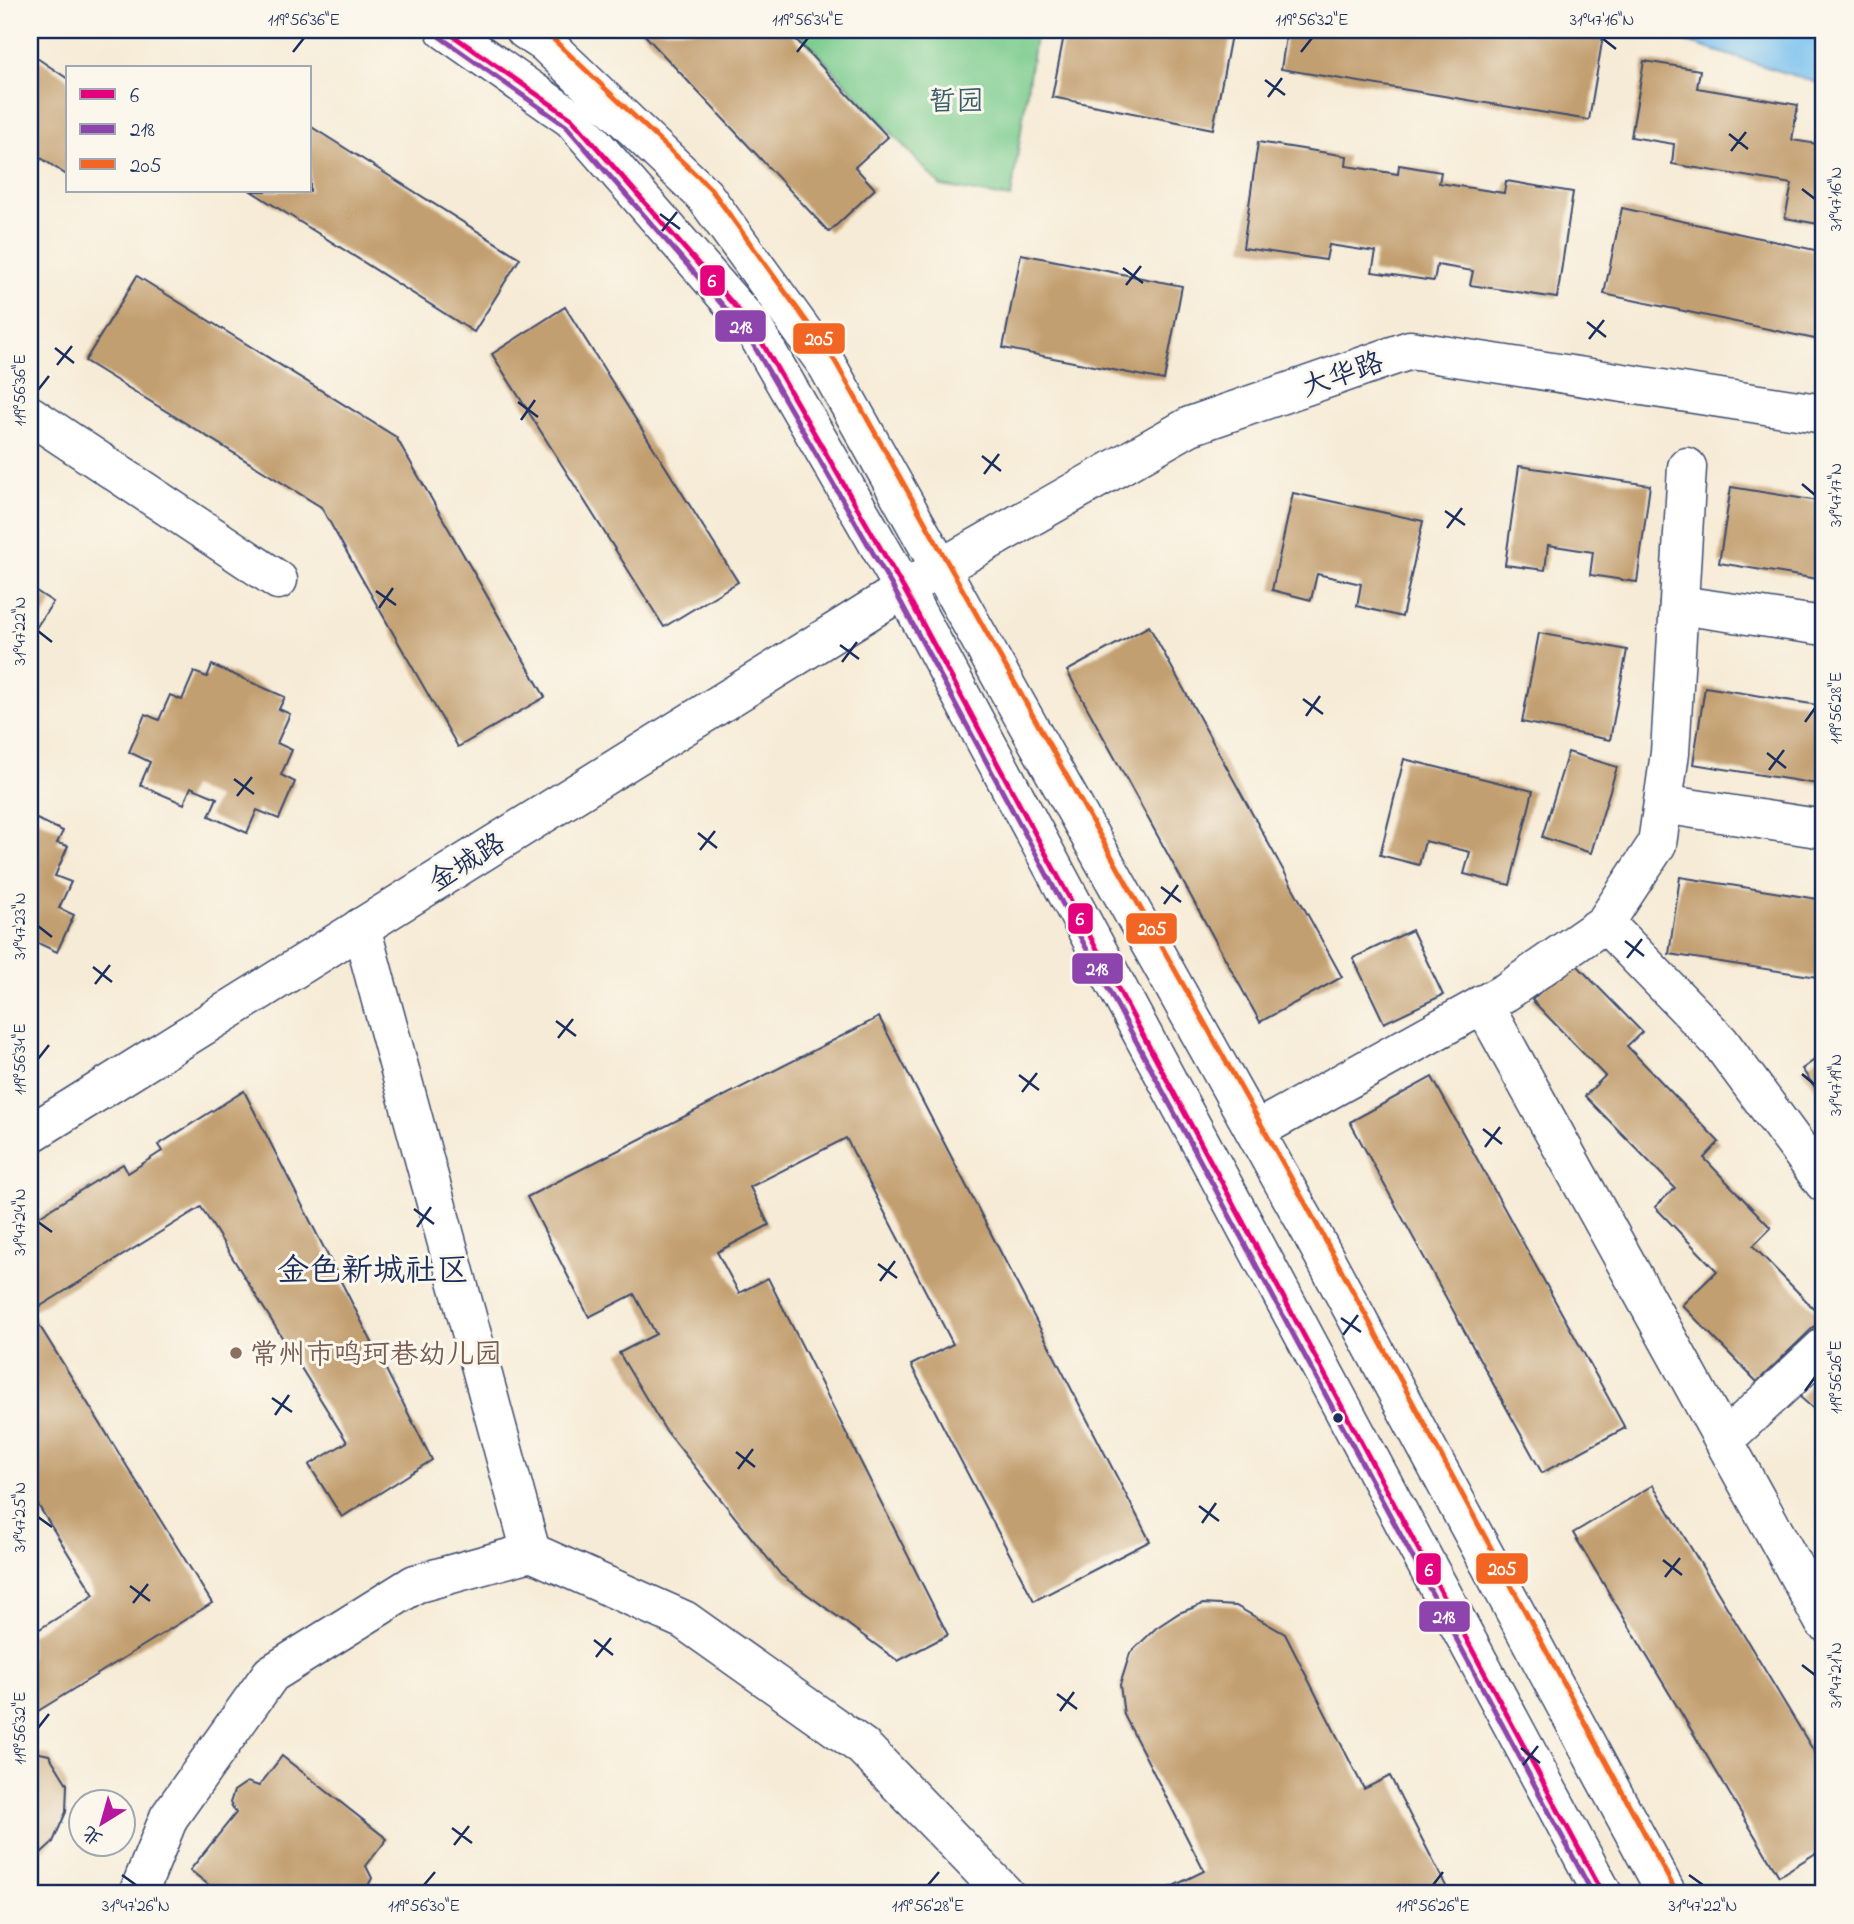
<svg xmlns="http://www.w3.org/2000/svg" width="1854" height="1924" viewBox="0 0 1854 1924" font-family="'Indie Flower','LXGW WenKai TC',sans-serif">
  <rect width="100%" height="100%" fill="#fbf7ec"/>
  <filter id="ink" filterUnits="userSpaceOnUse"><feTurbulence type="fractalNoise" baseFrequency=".0143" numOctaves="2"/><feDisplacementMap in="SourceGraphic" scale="14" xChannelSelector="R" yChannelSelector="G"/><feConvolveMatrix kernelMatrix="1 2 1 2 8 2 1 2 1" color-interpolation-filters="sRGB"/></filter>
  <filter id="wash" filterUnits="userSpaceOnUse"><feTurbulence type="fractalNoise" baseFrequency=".00686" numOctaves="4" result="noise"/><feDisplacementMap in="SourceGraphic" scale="28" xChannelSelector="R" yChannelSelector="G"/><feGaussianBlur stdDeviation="1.57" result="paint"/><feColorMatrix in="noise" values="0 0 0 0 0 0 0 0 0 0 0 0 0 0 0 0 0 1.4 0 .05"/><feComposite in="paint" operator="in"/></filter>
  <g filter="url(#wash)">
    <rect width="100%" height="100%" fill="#f6ebd6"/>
    <path fill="#7bcc8e" stroke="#4b7e76" stroke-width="2" d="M 796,30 L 1036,30 L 1011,198 L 941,186 Z"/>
    <path fill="#76bfef" stroke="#4877a6" stroke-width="2" d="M 1649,30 L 1824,30 L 1824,85 L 1821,84 Z"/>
    <g id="blocks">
      <g fill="#c29f70">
        <path d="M 640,30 L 787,30 L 888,137 L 855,167 L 875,189 L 829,232 Z"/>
        <path d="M 1065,30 L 1206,30 L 1231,35 L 1213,129 L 1052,97 Z"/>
        <path d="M 1287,30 L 1565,30 L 1603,36 L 1589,120 L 1281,69 Z"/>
        <path d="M 34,56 L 68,79 L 68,176 L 41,158 L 30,177 L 30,62 Z"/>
        <path d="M 1644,61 L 1700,70 L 1697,88 L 1798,105 L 1792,140 L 1824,145 L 1824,225 L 1785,218 L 1792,184 L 1672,164 L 1674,144 L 1631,137 Z"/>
        <path d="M 310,126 L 520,258 L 474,332 L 251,191 L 310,191 Z"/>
        <path d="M 1258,142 L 1347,156 L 1346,166 L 1398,174 L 1399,165 L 1441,172 L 1439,183 L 1504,193 L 1506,181 L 1573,192 L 1557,298 L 1470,285 L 1473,271 L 1437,265 L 1434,281 L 1372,272 L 1376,252 L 1329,245 L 1326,260 L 1243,248 Z"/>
        <path d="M 1622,208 L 1824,252 L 1824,341 L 1604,294 Z"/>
        <path d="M 1021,254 L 1182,286 L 1164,380 L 1003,348 Z"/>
        <path d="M 137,276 L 396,437 L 545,697 L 458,747 L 321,507 L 85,361 Z"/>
        <path d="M 565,307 L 738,582 L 664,627 L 492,354 Z"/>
        <path d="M 1519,466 L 1650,485 L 1637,582 L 1590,575 L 1593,552 L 1548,545 L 1545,570 L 1505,565 Z"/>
        <path d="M 1731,487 L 1824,502 L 1824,580 L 1719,563 Z"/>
        <path d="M 1293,493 L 1423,521 L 1402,617 L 1357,606 L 1361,584 L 1317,574 L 1311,600 L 1272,590 Z"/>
        <path d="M 30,587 L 53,602 L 30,637 Z"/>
        <path d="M 1149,626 L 1342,977 L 1260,1022 L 1067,671 Z"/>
        <path d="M 1539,633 L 1627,650 L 1610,740 L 1522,722 Z"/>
        <path d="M 212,665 L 285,697 L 279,709 L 290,714 L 277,743 L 292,750 L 281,775 L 295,782 L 279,819 L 257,810 L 247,833 L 209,816 L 217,798 L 191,787 L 184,804 L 140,785 L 150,762 L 129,752 L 145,714 L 159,720 L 170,695 L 182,700 L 194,672 L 207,677 Z"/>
        <path d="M 1705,687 L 1824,706 L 1824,785 L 1693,764 Z"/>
        <path d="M 1568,752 L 1617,767 L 1591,853 L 1542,837 Z"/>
        <path d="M 1404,759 L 1533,791 L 1510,885 L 1464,874 L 1470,852 L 1425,841 L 1419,865 L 1380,855 Z"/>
        <path d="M 30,816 L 63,831 L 57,843 L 68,846 L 55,876 L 71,882 L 59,908 L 74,915 L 57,952 L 36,942 L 30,956 Z"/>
        <path d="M 1680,877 L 1824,900 L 1824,978 L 1669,954 Z"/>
        <path d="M 1412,930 L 1443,995 L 1384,1023 L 1353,958 Z"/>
        <path d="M 1572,960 L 1642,1032 L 1627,1046 L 1719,1142 L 1704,1158 L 1771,1228 L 1753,1246 L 1823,1318 L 1757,1382 L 1682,1305 L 1717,1271 L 1655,1207 L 1675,1188 L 1585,1096 L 1605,1076 L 1532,1000 Z"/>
        <path d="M 879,1017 L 1150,1541 L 1034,1601 L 911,1365 L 953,1344 L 846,1138 L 750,1187 L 769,1225 L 717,1252 L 739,1293 L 768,1278 L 948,1635 L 898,1661 L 781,1575 L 664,1428 L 619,1353 L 656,1334 L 634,1294 L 589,1317 L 527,1197 Z"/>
        <path d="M 1824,1053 L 1824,1100 L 1802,1069 Z"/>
        <path d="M 1432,1077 L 1625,1428 L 1542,1473 L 1350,1122 Z"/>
        <path d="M 244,1091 L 432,1460 L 342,1517 L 309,1465 L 347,1442 L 201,1207 L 31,1312 L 212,1603 L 30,1716 L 30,1635 L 94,1595 L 30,1492 L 30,1222 L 123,1164 L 128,1173 L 162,1151 L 158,1145 Z"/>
        <path d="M 1824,1368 L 1824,1418 L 1800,1397 Z"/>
        <path d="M 1653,1485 L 1824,1768 L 1824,1848 L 1779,1876 L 1573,1533 Z"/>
        <path d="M 1203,1604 L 1236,1606 L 1285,1634 L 1364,1789 L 1390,1776 L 1450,1894 L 1157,1894 L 1204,1871 L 1124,1715 L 1120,1685 L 1130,1653 L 1156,1628 L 1179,1613 Z"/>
        <path d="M 30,1751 L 49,1755 L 67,1784 L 66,1812 L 53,1842 L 30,1863 Z"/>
        <path d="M 282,1756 L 387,1839 L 366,1866 L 372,1878 L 364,1894 L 220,1894 L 190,1870 L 236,1813 L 230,1803 L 234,1791 L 247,1782 L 259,1786 Z"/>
      </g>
    </g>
  </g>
  <g filter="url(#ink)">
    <use href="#blocks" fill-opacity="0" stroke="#3c4b70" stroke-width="2"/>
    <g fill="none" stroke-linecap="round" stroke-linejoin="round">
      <defs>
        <g id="minor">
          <path d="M 445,30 L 572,119 L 753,327 L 904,589 L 1603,1894"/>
          <path d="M 525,30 L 545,43 L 704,195 L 827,365 L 1306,1223 L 1667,1894"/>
          <path d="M 30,415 L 278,580"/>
          <path d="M 1679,605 L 1824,626"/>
          <path d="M 1663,804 L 1824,829"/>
          <path d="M 1605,923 L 1720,1042 L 1824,1183"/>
          <path d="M 361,927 L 531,1552"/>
          <path d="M 1483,1004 L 1824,1622"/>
          <path d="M 1255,1131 L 1506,992 L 1605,923 L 1657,844 L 1670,753 L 1687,467"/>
          <path d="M 30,1134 L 904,589 L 1190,426 L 1410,350 L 1824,414"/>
          <path d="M 1724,1440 L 1824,1347"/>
          <path d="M 138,1894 L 169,1817 L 271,1674 L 415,1584 L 531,1552 L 684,1620 L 863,1747 L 1005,1894"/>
        </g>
      </defs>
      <use href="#minor" stroke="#3c4b70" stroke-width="41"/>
      <use href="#minor" stroke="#fff" stroke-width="38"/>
      <defs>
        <path id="bus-1" d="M 445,30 L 572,119 L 753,327 L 904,589 L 1603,1894"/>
        <path id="bus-2" d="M 440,37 L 566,126 L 746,332 L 896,593 L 1593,1894"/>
        <path id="bus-3" d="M 541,30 L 551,37 L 711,189 L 835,361 L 1314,1219 L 1675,1890"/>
      </defs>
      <use href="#bus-1" stroke="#fbf7ec" stroke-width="10"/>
      <use href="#bus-2" stroke="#fbf7ec" stroke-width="10"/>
      <use href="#bus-3" stroke="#fbf7ec" stroke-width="10"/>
      <use href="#bus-1" stroke="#e5007d" stroke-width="5"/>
      <use href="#bus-2" stroke="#8e44ad" stroke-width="5"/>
      <use href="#bus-3" stroke="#f26522" stroke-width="5"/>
    </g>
  </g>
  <path fill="none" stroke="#1b2f5e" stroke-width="2.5" d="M 1602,38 L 1616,49M 293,52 L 304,38M 797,52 L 808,38M 1301,52 L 1312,38M 1265,80 L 1285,95M 1268,97 L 1282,78M 1729,134 L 1748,149M 1731,151 L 1746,132M 1802,189 L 1815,199M 660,214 L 680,229M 662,231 L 677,212M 1123,268 L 1143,283M 1126,285 L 1141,266M 1587,322 L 1606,337M 1589,339 L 1604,320M 55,348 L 74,363M 57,365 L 72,346M 38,390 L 49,376M 518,402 L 538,417M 521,420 L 535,400M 982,456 L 1001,471M 984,474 L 999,454M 1802,484 L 1815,495M 1445,511 L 1465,525M 1447,528 L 1462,508M 376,591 L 396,605M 379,608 L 393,588M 38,631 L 52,642M 840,645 L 859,659M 842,662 L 857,642M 1303,699 L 1323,714M 1306,716 L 1320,696M 1805,722 L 1815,708M 1767,753 L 1786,768M 1769,770 L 1784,750M 234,779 L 254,794M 237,796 L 252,777M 698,833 L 717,848M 700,850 L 715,831M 1161,887 L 1181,902M 1164,904 L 1178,885M 38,926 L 52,937M 1625,941 L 1644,956M 1627,958 L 1642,939M 93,967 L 112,982M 95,984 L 110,965M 556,1021 L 576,1036M 558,1038 L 573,1019M 38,1059 L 49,1045M 1802,1074 L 1815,1085M 1019,1075 L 1039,1090M 1022,1092 L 1037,1073M 1483,1129 L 1502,1144M 1485,1147 L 1500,1127M 414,1209 L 434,1224M 38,1222 L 52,1232M 417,1227 L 431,1207M 878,1264 L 897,1278M 880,1281 L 895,1261M 1341,1318 L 1361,1332M 1343,1335 L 1358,1315M 1805,1391 L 1815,1377M 272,1398 L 292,1412M 275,1415 L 289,1395M 736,1452 L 755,1467M 738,1469 L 753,1449M 1199,1506 L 1219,1521M 38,1517 L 52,1527M 1202,1523 L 1216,1503M 1663,1560 L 1682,1575M 1665,1577 L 1680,1558M 130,1586 L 150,1601M 133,1603 L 148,1584M 594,1640 L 613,1655M 596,1657 L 611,1638M 1802,1665 L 1815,1675M 1057,1694 L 1077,1709M 1060,1711 L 1074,1692M 38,1728 L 49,1714M 1521,1748 L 1540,1763M 1523,1765 L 1538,1746M 452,1828 L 472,1843M 454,1845 L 469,1826M 122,1875 L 136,1885M 1689,1875 L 1703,1885M 424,1885 L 435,1872M 928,1885 L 939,1872M 1433,1885 L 1443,1872"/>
  <circle fill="#8d6e63" stroke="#fbf7ec" stroke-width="2.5" cx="236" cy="1353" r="7"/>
  <circle fill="#1b2f5e" stroke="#fbf7ec" stroke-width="2.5" cx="1338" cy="1418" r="6"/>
  <g text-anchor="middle" stroke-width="6" stroke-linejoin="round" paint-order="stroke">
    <g font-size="28" fill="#385e6c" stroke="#fbf7ec">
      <text x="956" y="110">暂园</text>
    </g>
    <g font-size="28" fill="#1b2f5e" stroke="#fbf7ec">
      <text transform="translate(1342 373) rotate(-19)" y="10">大华路</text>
      <text transform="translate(466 861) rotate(-32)" y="10">金城路</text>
    </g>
    <g font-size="28" fill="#785e54" stroke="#fbf7ec" text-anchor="start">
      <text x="250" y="1363">常州市鸣珂巷幼儿园</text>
    </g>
    <g font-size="32" fill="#1b2f5e" stroke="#fbf7ec">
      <text x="373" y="1280">金色新城社区</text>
    </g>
  </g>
  <g stroke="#fbf7ec" stroke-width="2.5">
    <rect x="699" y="264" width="27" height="33" rx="7" fill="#e5007d"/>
    <rect x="714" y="309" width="53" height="34" rx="7" fill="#8e44ad"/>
    <rect x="792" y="322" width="54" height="33" rx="7" fill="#f26522"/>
    <rect x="1067" y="902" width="27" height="33" rx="7" fill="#e5007d"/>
    <rect x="1125" y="912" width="53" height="33" rx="7" fill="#f26522"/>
    <rect x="1071" y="952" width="53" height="33" rx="7" fill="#8e44ad"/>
    <rect x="1475" y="1552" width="54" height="33" rx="7" fill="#f26522"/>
    <rect x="1415" y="1552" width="27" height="34" rx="7" fill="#e5007d"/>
    <rect x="1418" y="1600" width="53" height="33" rx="7" fill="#8e44ad"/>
  </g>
  <g font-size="19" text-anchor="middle" font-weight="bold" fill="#fff">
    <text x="712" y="287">6</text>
    <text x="741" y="333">218</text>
    <text x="819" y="345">205</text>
    <text x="1080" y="925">6</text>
    <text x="1152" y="935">205</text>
    <text x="1097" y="975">218</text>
    <text x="1502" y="1575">205</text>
    <text x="1429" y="1576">6</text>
    <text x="1444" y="1623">218</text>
  </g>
  <rect width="1854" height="1924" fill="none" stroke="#fbf7ec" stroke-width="77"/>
  <rect x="66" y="66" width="245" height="126" fill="#fbf7ec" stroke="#a1a7b3" stroke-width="2"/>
  <rect x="80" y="89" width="35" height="10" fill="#e5007d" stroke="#a1a7b3" stroke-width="2"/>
  <text x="130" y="102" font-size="21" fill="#1b2f5e">6</text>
  <rect x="80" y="124" width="35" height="10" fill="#8e44ad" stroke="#a1a7b3" stroke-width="2"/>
  <text x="130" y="136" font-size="21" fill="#1b2f5e">218</text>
  <rect x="80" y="159" width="35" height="10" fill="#f26522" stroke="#a1a7b3" stroke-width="2"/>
  <text x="130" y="172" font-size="21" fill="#1b2f5e">205</text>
  <g transform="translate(102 1823) rotate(217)"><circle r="33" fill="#fbf7ec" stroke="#a1a7b3" stroke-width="2"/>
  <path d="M0-5L12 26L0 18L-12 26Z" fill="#b5179e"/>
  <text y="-10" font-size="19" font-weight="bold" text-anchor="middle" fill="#1b2f5e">北</text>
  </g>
  <rect x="38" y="38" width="1777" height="1847" fill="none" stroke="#1b2f5e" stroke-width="2.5"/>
  <g font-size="18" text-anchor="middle" fill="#1b2f5e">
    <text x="304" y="25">119°56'36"E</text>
    <text x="808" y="25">119°56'34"E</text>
    <text x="1312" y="25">119°56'32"E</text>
    <text x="1602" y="25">31°47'16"N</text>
    <text transform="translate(1835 199) rotate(-90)" y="6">31°47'16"N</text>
    <text transform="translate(19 390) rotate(-90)" y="6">119°56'36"E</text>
    <text transform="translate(1835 495) rotate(-90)" y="6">31°47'17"N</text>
    <text transform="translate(19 631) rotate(-90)" y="6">31°47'22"N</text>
    <text transform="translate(1835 708) rotate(-90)" y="6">119°56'28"E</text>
    <text transform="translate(19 926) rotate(-90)" y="6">31°47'23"N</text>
    <text transform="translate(19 1059) rotate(-90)" y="6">119°56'34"E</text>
    <text transform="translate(1835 1085) rotate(-90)" y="6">31°47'19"N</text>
    <text transform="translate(19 1222) rotate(-90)" y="6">31°47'24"N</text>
    <text transform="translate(1835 1377) rotate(-90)" y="6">119°56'26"E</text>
    <text transform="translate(19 1517) rotate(-90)" y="6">31°47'25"N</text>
    <text transform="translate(1835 1675) rotate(-90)" y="6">31°47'21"N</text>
    <text transform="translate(19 1728) rotate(-90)" y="6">119°56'32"E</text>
    <text x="136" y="1911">31°47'26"N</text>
    <text x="424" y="1911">119°56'30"E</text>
    <text x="928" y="1911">119°56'28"E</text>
    <text x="1433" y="1911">119°56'26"E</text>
    <text x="1703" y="1911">31°47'22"N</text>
  </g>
</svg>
